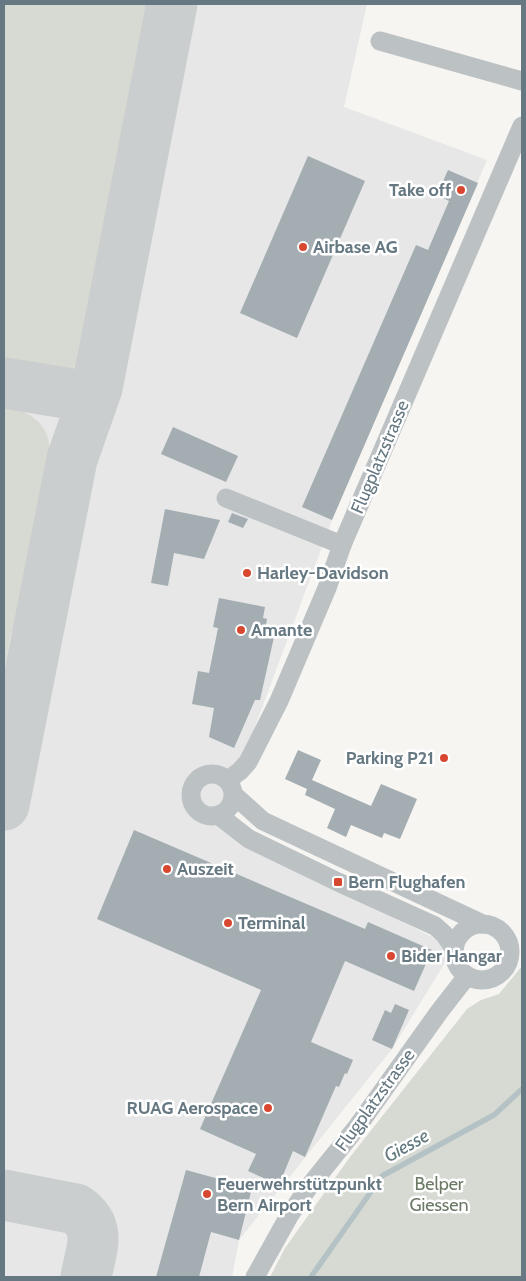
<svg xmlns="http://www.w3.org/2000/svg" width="526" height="1281" viewBox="0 0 526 1281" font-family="Cabin,sans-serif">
  <rect width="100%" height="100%" fill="#f6f5f2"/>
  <path fill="#e6e7e6" d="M 4,4 L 367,4 L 344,107 L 487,160 L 332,520 L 241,764 L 219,815 L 287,864 L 454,948 L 392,1049 L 239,1240 L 232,1277 L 4,1277 Z"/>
  <g fill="#d6dad2">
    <path d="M 4,4 L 161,4 L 151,65 L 93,349 C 86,362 72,371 58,372 L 4,361 Z"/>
    <path d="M 4,406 C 33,412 51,425 50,457 L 16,627 L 11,633 L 4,671 Z"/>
    <path d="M 522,966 L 522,1277 L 270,1277 L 285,1248 L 350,1157 L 467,1009 L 481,1000 L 499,994 Z"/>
  </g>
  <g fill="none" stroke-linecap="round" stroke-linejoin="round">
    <path stroke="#b5c2c5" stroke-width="5.5" d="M 311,1277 L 382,1176 L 494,1115 L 522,1089"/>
    <g stroke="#cacece" stroke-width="51">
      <path d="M 4,383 L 78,395 C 90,392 95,387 99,376"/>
      <path d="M 4,805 L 72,459 L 97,388 L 172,4"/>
      <path d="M 4,1195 L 76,1209 C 103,1228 91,1249 86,1277"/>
    </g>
  </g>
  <g fill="#a4adb2">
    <path d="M 308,156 L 365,181 L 297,338 L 240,313 Z"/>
    <path d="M 448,170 L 478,183 L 332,520 L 302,507 L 416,245 L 428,250 L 449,201 L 437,195 Z"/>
    <path d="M 173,427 L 238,456 L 226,482 L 161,454 Z"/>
    <path d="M 165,509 L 220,520 L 204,559 L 174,553 L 168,586 L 151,583 Z"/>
    <path d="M 232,513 L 248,519 L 243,528 L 228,522 Z"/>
    <path d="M 219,598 L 265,607 L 263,618 L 267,619 L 264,636 L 274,637 L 260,700 L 255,700 L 234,748 L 209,737 L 214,708 L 192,704 L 198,671 L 209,673 L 218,628 L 213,627 Z"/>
    <path d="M 298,750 L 321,760 L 312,780 L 371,806 L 381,784 L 417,799 L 400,839 L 384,833 L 382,838 L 351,825 L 346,837 L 327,828 L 335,809 L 305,795 L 307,789 L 285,779 Z"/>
    <path d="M 134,830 L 365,929 L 368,922 L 432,950 L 414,991 L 345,961 L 311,1042 L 353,1060 L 347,1074 L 345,1073 L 339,1087 L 336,1086 L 305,1157 L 293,1151 L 279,1185 L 248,1171 L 256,1154 L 200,1129 L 261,990 L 97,919 Z"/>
    <path d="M 395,1004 L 409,1010 L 392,1049 L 372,1040 L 385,1010 L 391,1013 Z"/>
    <path d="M 186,1170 L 252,1188 L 239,1240 L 211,1232 L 199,1277 L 156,1277 Z"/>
  </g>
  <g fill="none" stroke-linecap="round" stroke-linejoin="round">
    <g stroke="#bcc1c4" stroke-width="19">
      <path d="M 380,41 L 522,81"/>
      <path d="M 226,498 L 342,545"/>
      <circle cx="212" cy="795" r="21"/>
      <path d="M 228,780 L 240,771 L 248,762 L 279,701 L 327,588 L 342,545 L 522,126"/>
      <path d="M 234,795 L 263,821 L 483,924"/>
      <path d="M 218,815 L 249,839 L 338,882 L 435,926 L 444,934 L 454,948"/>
      <circle cx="482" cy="952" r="28"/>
      <path d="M 255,1277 L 289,1216 L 308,1188 L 357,1127 L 439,1012 L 467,976"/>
    </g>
  </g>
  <g fill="#d84730" stroke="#fff" stroke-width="2">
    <circle cx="461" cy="190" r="5"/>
    <circle cx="303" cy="247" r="5"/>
    <circle cx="247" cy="573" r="5"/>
    <circle cx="241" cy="630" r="5"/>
    <circle cx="444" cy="758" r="5"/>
    <circle cx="167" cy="869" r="5"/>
    <rect x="333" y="877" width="10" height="10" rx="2.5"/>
    <circle cx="228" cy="923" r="5"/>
    <circle cx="391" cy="956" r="5"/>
    <circle cx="268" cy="1108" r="5"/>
    <circle cx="207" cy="1194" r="5"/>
  </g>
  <g text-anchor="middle" stroke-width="5" stroke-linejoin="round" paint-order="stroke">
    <g font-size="18" font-weight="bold" fill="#667882" stroke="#fff" text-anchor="start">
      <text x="451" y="196" text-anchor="end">Take off</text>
      <text x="313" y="253">Airbase AG</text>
      <text x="257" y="579">Harley-Davidson</text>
      <text x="251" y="636">Amante</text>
      <text x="434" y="764" text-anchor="end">Parking P21</text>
      <text x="177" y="875">Auszeit</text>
      <text x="348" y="888">Bern Flughafen</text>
      <text x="238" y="929">Terminal</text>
      <text x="401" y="962">Bider Hangar</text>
      <text x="258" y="1114" text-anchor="end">RUAG Aerospace</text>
      <text x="217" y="1190">Feuerwehrstützpunkt<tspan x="217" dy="21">Bern Airport</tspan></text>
    </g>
    <g font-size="18" fill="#667882" stroke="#fff">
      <text transform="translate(380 457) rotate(-67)" y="6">Flugplatzstrasse</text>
      <text transform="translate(375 1100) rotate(-54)" y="6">Flugplatzstrasse</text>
    </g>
    <g font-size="18" fill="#6b7965" stroke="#fff">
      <text x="439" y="1190">Belper<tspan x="439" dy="21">Giessen</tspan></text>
    </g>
    <g font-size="19" font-style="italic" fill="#637a7f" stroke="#fff">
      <text transform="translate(406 1145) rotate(-29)" y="7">Giesse</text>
    </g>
  </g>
  <rect width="526" height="1281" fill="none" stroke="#667882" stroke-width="10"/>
</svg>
